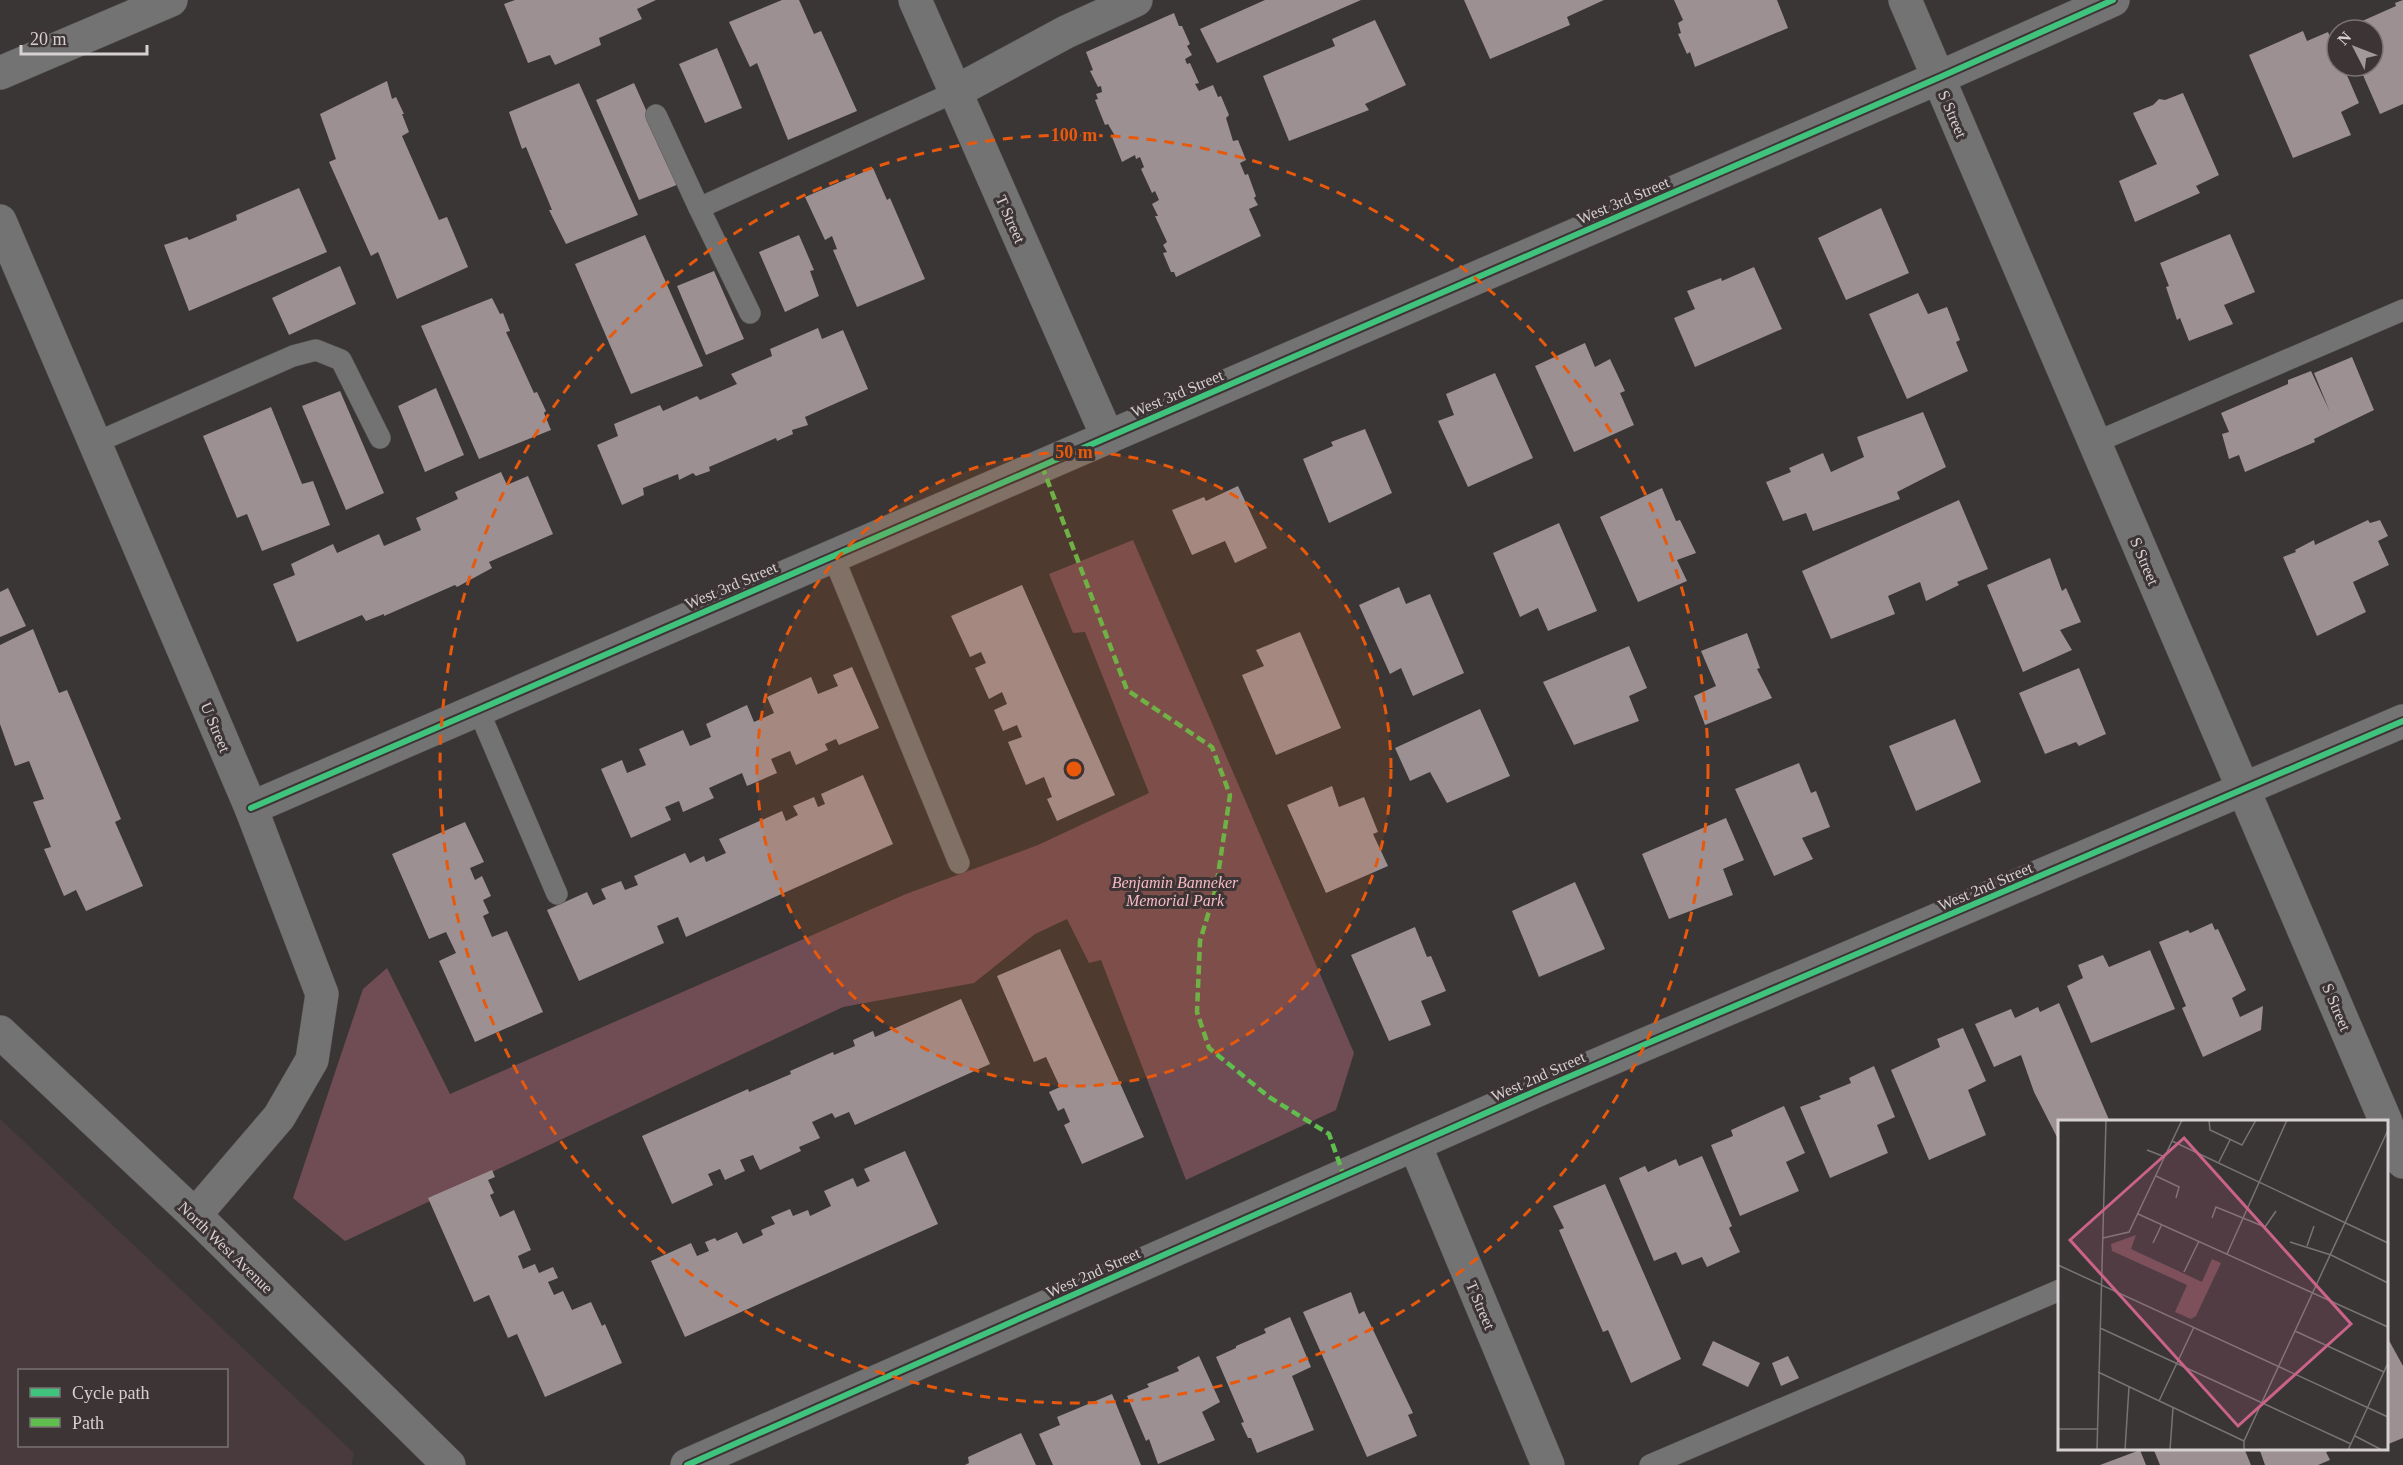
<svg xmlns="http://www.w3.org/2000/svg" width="2403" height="1465" viewBox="0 0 2403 1465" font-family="'Times New Roman',serif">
  <rect width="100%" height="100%" fill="#3b3636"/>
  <path fill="#493b3d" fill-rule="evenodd" d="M 0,1119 L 354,1453 L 351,1465 L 0,1465 ZM 20,1370 L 226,1370 L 226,1446 L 20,1446 Z"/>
  <path fill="#704d54" d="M 1133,540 L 1354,1053 L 1336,1110 L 1186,1180 L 1101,960 L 1089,963 L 1067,919 L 1035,934 L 974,983 L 843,1007 L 345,1241 L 293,1198 L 363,989 L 387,968 L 450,1094 L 906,894 L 1038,845 L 1149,793 L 1085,632 L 1073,633 L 1049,574 Z"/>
  <g fill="#9c9092">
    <path d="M 515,0 L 656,0 L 637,9 L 642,19 L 599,38 L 601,45 L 555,65 L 550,55 L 528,63 L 504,4 Z"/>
    <path d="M 782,0 L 799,0 L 814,34 L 821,31 L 857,111 L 788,140 L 757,63 L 750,67 L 729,22 Z"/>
    <path d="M 1265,0 L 1361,0 L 1217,63 L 1200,29 Z"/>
    <path d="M 1464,0 L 1604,0 L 1567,17 L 1570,25 L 1490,59 Z"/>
    <path d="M 1674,0 L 1777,0 L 1788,28 L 1695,67 L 1690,52 L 1687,54 L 1678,34 L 1681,33 L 1678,23 L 1683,20 Z"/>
    <path d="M 2403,0 L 2403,104 L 2380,114 L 2359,66 L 2373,66 L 2373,30 L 2342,30 L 2396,6 L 2395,3 Z"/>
    <path d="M 1174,13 L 1179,26 L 1182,26 L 1190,44 L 1187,46 L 1192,55 L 1185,59 L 1187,64 L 1190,63 L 1199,83 L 1195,84 L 1199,91 L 1213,85 L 1218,97 L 1221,96 L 1229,115 L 1226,118 L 1233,141 L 1238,140 L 1246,160 L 1240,163 L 1245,175 L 1248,174 L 1256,196 L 1254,198 L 1258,205 L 1249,209 L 1261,236 L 1176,277 L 1174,272 L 1171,272 L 1163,253 L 1167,252 L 1163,245 L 1167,242 L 1155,216 L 1158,216 L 1152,204 L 1159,200 L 1155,191 L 1152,193 L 1141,169 L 1144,167 L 1140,157 L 1136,159 L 1135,155 L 1122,162 L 1112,137 L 1115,136 L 1108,124 L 1105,125 L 1095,100 L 1098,99 L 1096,94 L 1102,92 L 1101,86 L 1098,87 L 1090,71 L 1093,70 L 1086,52 Z"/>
    <path d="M 1375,20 L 1406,85 L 1365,104 L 1369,110 L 1289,141 L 1263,76 L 1335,46 L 1332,39 Z"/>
    <path d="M 2303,31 L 2307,41 L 2328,32 L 2337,53 L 2337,66 L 2343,66 L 2359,103 L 2341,112 L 2351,135 L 2293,158 L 2249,55 Z"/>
    <path d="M 717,48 L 742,108 L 705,123 L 679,64 Z"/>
    <path d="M 387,81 L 392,99 L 396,97 L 404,114 L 402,114 L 409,132 L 402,136 L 439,220 L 447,217 L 468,267 L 397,299 L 378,252 L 371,256 L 329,162 L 336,159 L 320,114 Z"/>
    <path d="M 579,83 L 638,215 L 566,244 L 549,210 L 552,210 L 526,147 L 522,149 L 509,112 Z"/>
    <path d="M 634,83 L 679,184 L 639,200 L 596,100 Z"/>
    <path d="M 2183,93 L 2219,175 L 2196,186 L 2200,193 L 2135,222 L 2119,181 L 2157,164 L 2133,113 L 2153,105 L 2159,99 L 2165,100 Z"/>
    <path d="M 873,168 L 887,200 L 890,198 L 925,279 L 857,307 L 833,250 L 837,249 L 832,236 L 825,240 L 805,197 Z"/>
    <path d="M 299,188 L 327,252 L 189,311 L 164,245 L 187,237 L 189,240 L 237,220 L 236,215 Z"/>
    <path d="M 1881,208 L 1909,273 L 1846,300 L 1818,238 Z"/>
    <path d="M 2230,234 L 2255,292 L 2224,305 L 2233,324 L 2189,341 L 2180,318 L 2177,320 L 2166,287 L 2169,286 L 2160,263 Z"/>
    <path d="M 645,235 L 703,366 L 631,394 L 575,264 Z"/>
    <path d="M 799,235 L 814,270 L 810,271 L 819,296 L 785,312 L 759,252 Z"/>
    <path d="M 340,266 L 356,304 L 289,335 L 272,298 Z"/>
    <path d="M 1754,267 L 1782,329 L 1695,367 L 1674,318 L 1695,309 L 1687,291 L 1721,278 L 1722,281 Z"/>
    <path d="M 714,271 L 744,339 L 706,355 L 677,286 Z"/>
    <path d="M 1918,293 L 1928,314 L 1947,307 L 1960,340 L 1956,342 L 1968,371 L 1907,399 L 1869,314 Z"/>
    <path d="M 492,298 L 500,314 L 503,313 L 510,331 L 506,332 L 534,393 L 537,392 L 546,411 L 544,413 L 551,430 L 479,459 L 421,326 Z"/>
    <path d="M 818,328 L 822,339 L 843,330 L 868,389 L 805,417 L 808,425 L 792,430 L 793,434 L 777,441 L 776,438 L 709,467 L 710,471 L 696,476 L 693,473 L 679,480 L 678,474 L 643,488 L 644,495 L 622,505 L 597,445 L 618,436 L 614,424 L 660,405 L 663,411 L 697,396 L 700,400 L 737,384 L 731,374 L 772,356 L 770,349 Z"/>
    <path d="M 1585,343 L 1595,367 L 1610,359 L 1625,391 L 1620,393 L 1634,425 L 1574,452 L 1535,366 Z"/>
    <path d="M 2352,357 L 2374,410 L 2314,439 L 2315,442 L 2245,472 L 2239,455 L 2229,459 L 2222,434 L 2229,432 L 2221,413 L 2288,384 L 2288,380 L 2311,371 L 2330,412 L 2314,373 Z"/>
    <path d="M 1495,373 L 1533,458 L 1468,487 L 1438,421 L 1454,415 L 1446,394 Z"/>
    <path d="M 436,388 L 464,455 L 425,472 L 398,406 Z"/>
    <path d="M 340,391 L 384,493 L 346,510 L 302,406 Z"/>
    <path d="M 271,407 L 302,484 L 313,481 L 330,525 L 262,551 L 247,514 L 237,518 L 203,436 Z"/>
    <path d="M 1923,412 L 1946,467 L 1897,492 L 1900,499 L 1813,531 L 1806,513 L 1783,521 L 1766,482 L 1791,472 L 1789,468 L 1823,453 L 1831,472 L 1864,457 L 1857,437 Z"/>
    <path d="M 1365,429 L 1392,493 L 1329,523 L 1303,459 L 1333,446 L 1331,442 Z"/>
    <path d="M 501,472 L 507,485 L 528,476 L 553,534 L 489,562 L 492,568 L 457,587 L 455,585 L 384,616 L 384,614 L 366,621 L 362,615 L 297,642 L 273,584 L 295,575 L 291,564 L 333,544 L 337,553 L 379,534 L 384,546 L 421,530 L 416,518 L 458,499 L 455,492 Z"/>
    <path d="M 1238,486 L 1267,548 L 1235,563 L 1225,541 L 1192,555 L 1172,510 L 1204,497 L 1206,501 Z"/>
    <path d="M 1662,488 L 1676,521 L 1680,520 L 1696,553 L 1677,560 L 1687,581 L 1638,602 L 1600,517 Z"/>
    <path d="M 1959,500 L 1988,569 L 1957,582 L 1959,585 L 1926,601 L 1920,582 L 1888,596 L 1895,614 L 1831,639 L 1802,571 Z"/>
    <path d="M 2368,520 L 2370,523 L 2380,520 L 2388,536 L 2378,541 L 2389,565 L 2353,582 L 2366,612 L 2317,636 L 2283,557 L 2296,552 L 2295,550 L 2314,540 L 2315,545 Z"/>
    <path d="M 1559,523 L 1597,611 L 1548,631 L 1538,608 L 1520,617 L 1493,553 Z"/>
    <path d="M 2050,558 L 2062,591 L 2066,588 L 2081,622 L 2060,630 L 2072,650 L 2023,672 L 1987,585 Z"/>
    <path d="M 1022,585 L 1115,795 L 1057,821 L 1047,799 L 1052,797 L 1044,777 L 1026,785 L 1008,742 L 1022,737 L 1017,725 L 1003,731 L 994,710 L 1007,704 L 1002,692 L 989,699 L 975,668 L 986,663 L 981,652 L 970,657 L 951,616 Z"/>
    <path d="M 1399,587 L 1406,604 L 1430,594 L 1464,673 L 1413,696 L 1401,668 L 1390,674 L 1359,605 Z"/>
    <path d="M 8,588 L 26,626 L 0,637 L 0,592 Z"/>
    <path d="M 33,629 L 59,693 L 67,690 L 121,819 L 115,822 L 143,886 L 86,911 L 76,890 L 64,896 L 44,849 L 51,847 L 33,802 L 44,799 L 29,761 L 15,766 L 0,724 L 0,645 Z"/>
    <path d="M 1300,632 L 1341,728 L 1276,755 L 1242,675 L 1264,666 L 1256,650 Z"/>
    <path d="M 1747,633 L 1760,668 L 1757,669 L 1772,698 L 1705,725 L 1694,696 L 1716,686 L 1701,651 Z"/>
    <path d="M 1629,646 L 1647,688 L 1629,696 L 1639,721 L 1574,745 L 1543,682 Z"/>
    <path d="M 852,667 L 879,728 L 839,745 L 836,739 L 825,744 L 828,750 L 796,765 L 790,751 L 771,759 L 777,773 L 747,786 L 742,773 L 709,788 L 714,798 L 683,812 L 679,801 L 665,807 L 671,820 L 631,838 L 601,769 L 622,760 L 627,773 L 646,765 L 639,749 L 683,730 L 690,746 L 711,737 L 706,724 L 747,705 L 754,722 L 774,713 L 767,697 L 811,677 L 818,694 L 838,686 L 833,675 Z"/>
    <path d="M 2079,668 L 2106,734 L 2079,746 L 2076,742 L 2045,754 L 2019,693 Z"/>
    <path d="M 1480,709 L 1510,776 L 1447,803 L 1430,772 L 1410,781 L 1395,748 Z"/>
    <path d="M 1955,719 L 1981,782 L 1916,811 L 1889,746 Z"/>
    <path d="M 1799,763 L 1811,793 L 1816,791 L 1830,827 L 1802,838 L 1813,859 L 1774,876 L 1735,789 Z"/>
    <path d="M 863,775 L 893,844 L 686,937 L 678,917 L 657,926 L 664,943 L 579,981 L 547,910 L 587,892 L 593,905 L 606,899 L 601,889 L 621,881 L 625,890 L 638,885 L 634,876 L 685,853 L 690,863 L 704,856 L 706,862 L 726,853 L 719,839 L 782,811 L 786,821 L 798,815 L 793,806 L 814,797 L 818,807 L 825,804 L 821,794 Z"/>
    <path d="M 1332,786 L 1339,807 L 1364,797 L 1378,832 L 1373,834 L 1388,866 L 1326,893 L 1287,805 Z"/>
    <path d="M 1726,818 L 1744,860 L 1723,869 L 1733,895 L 1669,919 L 1642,854 Z"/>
    <path d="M 465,822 L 484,862 L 470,868 L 475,880 L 482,876 L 491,896 L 483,900 L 489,913 L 483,916 L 492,937 L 507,931 L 543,1012 L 475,1042 L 439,961 L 456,953 L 446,932 L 429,939 L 392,854 Z"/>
    <path d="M 1575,882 L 1605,949 L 1539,977 L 1512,911 Z"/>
    <path d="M 2212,923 L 2215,930 L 2218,929 L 2246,990 L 2232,998 L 2240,1017 L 2263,1006 L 2261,1030 L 2203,1057 L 2182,1008 L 2186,1006 L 2159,942 L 2188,930 L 2190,933 Z"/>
    <path d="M 1415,927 L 1427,957 L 1431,956 L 1446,991 L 1421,1001 L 1431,1025 L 1389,1041 L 1351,955 Z"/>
    <path d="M 1060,949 L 1144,1137 L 1082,1164 L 1064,1125 L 1070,1122 L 1064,1108 L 1058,1111 L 1049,1092 L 1060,1087 L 1046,1057 L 1034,1062 L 997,976 Z"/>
    <path d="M 2150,950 L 2175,1009 L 2091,1043 L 2067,986 L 2083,978 L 2078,965 L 2103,955 L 2109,967 Z"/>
    <path d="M 961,999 L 990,1064 L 855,1125 L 849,1112 L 835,1118 L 832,1113 L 812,1122 L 820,1138 L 799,1147 L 801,1151 L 760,1170 L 753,1155 L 740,1160 L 745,1171 L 725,1180 L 720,1169 L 708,1174 L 713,1185 L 672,1204 L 642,1136 L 748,1089 L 749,1092 L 791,1074 L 790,1071 L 833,1052 L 834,1055 L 855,1046 L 853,1040 L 873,1031 L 875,1037 Z"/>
    <path d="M 2059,1003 L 2110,1122 L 2060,1122 L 2060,1143 L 2034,1092 L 2021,1055 L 1994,1067 L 1975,1024 L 2011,1009 L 2015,1018 L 2038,1007 L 2040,1012 Z"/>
    <path d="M 1963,1028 L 1986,1081 L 1968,1090 L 1986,1135 L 1929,1160 L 1891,1070 L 1940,1047 L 1937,1039 Z"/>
    <path d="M 1874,1066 L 1895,1117 L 1877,1125 L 1888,1153 L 1830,1178 L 1800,1107 L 1821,1099 L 1819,1096 L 1851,1083 L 1849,1078 Z"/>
    <path d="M 1784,1106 L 1805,1153 L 1786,1162 L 1799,1191 L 1740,1216 L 1711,1145 L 1733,1136 L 1731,1130 Z"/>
    <path d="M 905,1151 L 938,1224 L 685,1337 L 651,1261 L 691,1243 L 697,1256 L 709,1251 L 705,1242 L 715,1238 L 717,1241 L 737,1232 L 743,1244 L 763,1235 L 761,1230 L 775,1224 L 771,1217 L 790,1209 L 793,1216 L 808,1210 L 810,1216 L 831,1206 L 824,1191 L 853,1178 L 857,1187 L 870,1181 L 864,1169 Z"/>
    <path d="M 1702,1156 L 1732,1226 L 1729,1228 L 1740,1252 L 1707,1267 L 1702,1257 L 1682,1265 L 1676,1252 L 1654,1261 L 1619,1178 L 1645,1166 L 1648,1172 L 1676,1159 L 1679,1166 Z"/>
    <path d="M 492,1170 L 495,1177 L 488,1180 L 494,1193 L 490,1195 L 500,1217 L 514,1210 L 531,1250 L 518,1256 L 523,1269 L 535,1264 L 539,1273 L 553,1267 L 558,1278 L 548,1282 L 554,1295 L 563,1291 L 572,1310 L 591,1302 L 602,1326 L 605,1324 L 622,1363 L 545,1397 L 517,1334 L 508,1338 L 489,1295 L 474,1302 L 428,1198 Z"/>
    <path d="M 1605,1184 L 1681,1359 L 1631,1383 L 1608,1330 L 1603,1332 L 1559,1230 L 1564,1228 L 1553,1206 Z"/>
    <path d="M 1351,1292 L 1359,1314 L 1364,1311 L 1413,1413 L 1408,1415 L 1417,1436 L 1367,1457 L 1303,1312 Z"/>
    <path d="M 1290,1317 L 1311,1367 L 1292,1376 L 1314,1430 L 1257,1453 L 1251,1438 L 1248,1438 L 1241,1423 L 1244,1422 L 1216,1357 L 1236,1348 L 1236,1346 L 1266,1333 L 1264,1329 Z"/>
    <path d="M 2386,1335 L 2403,1366 L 2403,1438 L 2386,1445 Z"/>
    <path d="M 1713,1341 L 1760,1363 L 1748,1387 L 1702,1365 Z"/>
    <path d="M 1199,1356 L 1220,1402 L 1202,1412 L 1215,1440 L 1158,1464 L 1149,1439 L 1146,1441 L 1127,1396 L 1149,1387 L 1147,1384 L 1179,1371 L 1177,1367 Z"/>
    <path d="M 1788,1356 L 1799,1378 L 1781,1386 L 1772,1363 Z"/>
    <path d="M 1112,1394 L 1141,1465 L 1053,1465 L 1039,1434 L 1060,1425 L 1057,1417 Z"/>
    <path d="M 1021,1433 L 1036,1465 L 965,1465 L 969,1463 L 968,1457 Z"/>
    <path d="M 2153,1448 L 2244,1448 L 2251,1465 L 2160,1465 Z"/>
    <path d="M 2259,1448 L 2335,1448 L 2335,1449 L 2326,1452 L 2330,1460 L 2318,1465 L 2265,1465 Z"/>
    <path d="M 2140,1450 L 2146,1465 L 2100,1465 Z"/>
  </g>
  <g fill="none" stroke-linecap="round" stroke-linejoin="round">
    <defs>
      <g id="service">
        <path d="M 656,115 L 699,208"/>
        <path d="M 750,313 L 699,208 L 955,92"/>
        <path d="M 95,443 L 293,356 L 316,350 L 341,360 L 380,438"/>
        <path d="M 2094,443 L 2403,310"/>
        <path d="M 833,556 L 959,863"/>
        <path d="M 478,709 L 557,894"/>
        <path d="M 1650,1465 L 2060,1290"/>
      </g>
      <g id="minor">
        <path d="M 915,0 L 1108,438"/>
        <path d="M 1905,0 L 2386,1122"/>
        <path d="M 0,73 L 171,0"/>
        <path d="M 955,92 L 1066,32 L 1136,0"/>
        <path d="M 0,221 L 251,808 L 322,994 L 312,1060 L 279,1117 L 195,1215"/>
        <path d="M 251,808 L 1938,78 L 2113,0"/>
        <path d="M 0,1032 L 195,1215 L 449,1465"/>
        <path d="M 2386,1124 L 2403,1162"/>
        <path d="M 1415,1145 L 1548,1465"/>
        <path d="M 687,1465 L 1545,1087 L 2403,721"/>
      </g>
    </defs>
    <use href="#service" stroke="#565353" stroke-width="22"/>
    <use href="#minor" stroke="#565353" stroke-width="34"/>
    <use href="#service" stroke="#737373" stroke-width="21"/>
    <use href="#minor" stroke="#737373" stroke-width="33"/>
    <path stroke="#5fbe4e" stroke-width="4.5" stroke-dasharray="9 4.5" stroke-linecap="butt" d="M 1042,466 L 1127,690 L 1212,747 L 1230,795 L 1216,888 L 1200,941 L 1197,1012 L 1209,1048 L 1269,1097 L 1329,1134 L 1344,1176"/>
    <defs>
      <g id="cycleway">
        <path d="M 251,808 L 1938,78 L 2113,0"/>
        <path d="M 687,1465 L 1545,1087 L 2403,721"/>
      </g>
    </defs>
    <use href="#cycleway" stroke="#3d3435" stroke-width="10"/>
    <use href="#cycleway" stroke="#40c37c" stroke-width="6"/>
  </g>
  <circle cx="1074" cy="769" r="317" fill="#e8590c" fill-opacity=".12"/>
  <g fill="none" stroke="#e8590c" stroke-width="3" stroke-dasharray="10 8">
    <circle cx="1074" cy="769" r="317"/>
    <circle cx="1074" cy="769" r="634"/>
  </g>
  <g text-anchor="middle" stroke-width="6" stroke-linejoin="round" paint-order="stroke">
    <g font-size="16" fill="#d6d0d1" stroke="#3d3435">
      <text transform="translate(1953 114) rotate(67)" y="6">S Street</text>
      <text transform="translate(1623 200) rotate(-23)" y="6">West 3rd Street</text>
      <text transform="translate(1011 219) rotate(66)" y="6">T Street</text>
      <text transform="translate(1177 393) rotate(-23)" y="6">West 3rd Street</text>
      <text transform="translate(2145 561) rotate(67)" y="6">S Street</text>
      <text transform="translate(731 585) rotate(-23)" y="6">West 3rd Street</text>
      <text transform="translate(216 727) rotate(67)" y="6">U Street</text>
      <text transform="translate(1985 886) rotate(-23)" y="6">West 2nd Street</text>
      <text transform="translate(2337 1007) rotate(67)" y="6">S Street</text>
      <text transform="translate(1538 1076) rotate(-24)" y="6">West 2nd Street</text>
      <text transform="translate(226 1247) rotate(44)" y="6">North West Avenue</text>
      <text transform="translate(1093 1272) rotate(-24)" y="6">West 2nd Street</text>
      <text transform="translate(1481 1305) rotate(67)" y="6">T Street</text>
    </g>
    <g font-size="16" font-style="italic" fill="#f7bbc6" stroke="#3d3435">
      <text x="1175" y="888">Benjamin Banneker<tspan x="1175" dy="18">Memorial Park</tspan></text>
    </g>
  </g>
  <g transform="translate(2058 1120)">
    <rect width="330" height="330" fill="#3b3636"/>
    <path d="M 78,115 L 73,129 L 144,162 L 154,139 L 163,143 L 138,196 L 133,199 L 117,192 L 129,165 L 54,131 L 53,124 Z" fill="#704d54"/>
    <path fill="none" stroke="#797474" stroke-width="1.5" d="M 151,0 L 152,10 L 184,25 L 198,0M 114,21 L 330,123M 89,30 L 107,37M 161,42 L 172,20M 98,56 L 121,67 L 118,78M 80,94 L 330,207M 154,98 L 158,87 L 207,107 L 218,91M 45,118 L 71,112 L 124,0M 232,122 L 273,135 L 330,163M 95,123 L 104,104M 249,126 L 256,106M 169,134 L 229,0M 0,145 L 330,297M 126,152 L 141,121M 42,208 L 293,324M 237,211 L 326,252M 40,252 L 186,321M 101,281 L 136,207M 0,309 L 39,309M 297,316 L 324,330M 39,330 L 48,0M 67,330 L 71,267M 112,330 L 115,288M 186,330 L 186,321 L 330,10M 290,330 L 330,243"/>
    <path fill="#ca628a" fill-opacity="0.15" stroke="#ca628a" stroke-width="3" d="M 126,18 L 293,204 L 180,306 L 12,120 Z"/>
    <rect width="330" height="330" fill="none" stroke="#d6d0d1" stroke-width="3"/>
  </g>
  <circle cx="1074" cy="769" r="9" fill="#e8590c" stroke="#3d3435" stroke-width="3"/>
  <g font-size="18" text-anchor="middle" font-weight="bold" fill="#e8590c" stroke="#3d3435" stroke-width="6" stroke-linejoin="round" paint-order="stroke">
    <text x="1074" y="141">100 m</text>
    <text x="1074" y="458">50 m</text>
  </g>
  <rect x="18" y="1369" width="210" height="78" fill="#3d3435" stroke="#7a7273" stroke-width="1.5"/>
  <rect x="30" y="1388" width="30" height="9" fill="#40c37c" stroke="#7a7273" stroke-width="1.5"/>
  <text x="72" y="1399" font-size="18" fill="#d6d0d1">Cycle path</text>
  <rect x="30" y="1418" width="30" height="9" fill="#5fbe4e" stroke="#7a7273" stroke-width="1.5"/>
  <text x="72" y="1429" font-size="18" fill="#d6d0d1">Path</text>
  <g transform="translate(2355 48) rotate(312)"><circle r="28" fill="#3d3435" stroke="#7a7273" stroke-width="1.5"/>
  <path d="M0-4.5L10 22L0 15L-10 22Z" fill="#a09a9b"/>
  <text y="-9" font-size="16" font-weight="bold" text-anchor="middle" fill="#d6d0d1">N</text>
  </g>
  <path d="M21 45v9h126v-9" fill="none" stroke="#d6d0d1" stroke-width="3"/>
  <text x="30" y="45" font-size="18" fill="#d6d0d1" stroke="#3d3435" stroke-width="4.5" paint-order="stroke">20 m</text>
</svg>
